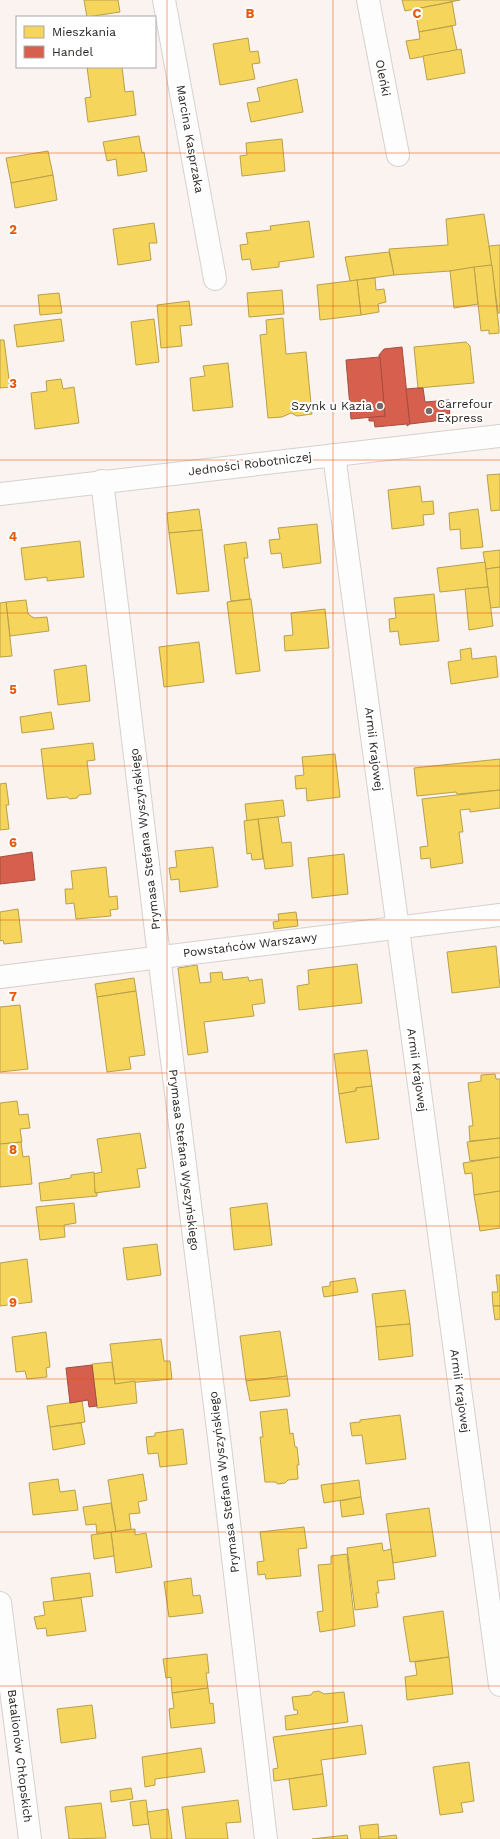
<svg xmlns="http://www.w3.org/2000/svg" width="500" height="1839" viewBox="0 0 500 1839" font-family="'Work Sans',sans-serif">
  <rect width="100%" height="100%" fill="#faf3f0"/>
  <g fill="#f6d55c" stroke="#b8a04b">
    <path d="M 84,0 L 118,0 L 120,12 L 87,17 Z"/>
    <path d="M 402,0 L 460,0 L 405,11 Z"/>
    <path d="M 452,2 L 456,25 L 419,32 L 415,9 Z"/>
    <path d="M 452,26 L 457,50 L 410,59 L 406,41 L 420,39 L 419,32 Z"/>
    <path d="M 248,38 L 250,52 L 258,51 L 260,63 L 252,64 L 255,79 L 220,85 L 213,44 Z"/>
    <path d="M 461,49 L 465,73 L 427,80 L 423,56 Z"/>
    <path d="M 87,67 L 122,67 L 125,92 L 133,91 L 136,115 L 88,122 L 85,98 L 91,97 Z"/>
    <path d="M 297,79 L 303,112 L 251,122 L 247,103 L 260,101 L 257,88 Z"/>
    <path d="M 139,136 L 142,153 L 144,152 L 147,171 L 118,176 L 116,159 L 107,161 L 103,142 Z"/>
    <path d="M 282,139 L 285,171 L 242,176 L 240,156 L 247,155 L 246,143 Z"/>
    <path d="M 48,151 L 53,175 L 11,183 L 6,158 Z"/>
    <path d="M 53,175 L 57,200 L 15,208 L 11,183 Z"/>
    <path d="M 484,214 L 492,265 L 450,271 L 394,275 L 389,249 L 448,245 L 446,219 Z"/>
    <path d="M 309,221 L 314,257 L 279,262 L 279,267 L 252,270 L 250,259 L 242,260 L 240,245 L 248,244 L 246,233 L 271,230 L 270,226 Z"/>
    <path d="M 154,223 L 157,243 L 149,243 L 151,260 L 118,265 L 113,229 Z"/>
    <path d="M 500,245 L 500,313 L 498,313 L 489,246 Z"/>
    <path d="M 389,252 L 394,275 L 350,281 L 345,257 Z"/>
    <path d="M 492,265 L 499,329 L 499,333 L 489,334 L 489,330 L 481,331 L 474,267 Z"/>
    <path d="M 474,267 L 478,304 L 454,308 L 450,271 Z"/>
    <path d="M 375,278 L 376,290 L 384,289 L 386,302 L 378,304 L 379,312 L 361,315 L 357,280 Z"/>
    <path d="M 357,280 L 361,315 L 320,320 L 317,285 Z"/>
    <path d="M 282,290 L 284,314 L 249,317 L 247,293 Z"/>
    <path d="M 59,293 L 62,313 L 40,315 L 38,295 Z"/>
    <path d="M 189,301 L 192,325 L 180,326 L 182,346 L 161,348 L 157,305 Z"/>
    <path d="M 283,318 L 286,354 L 306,352 L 312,414 L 297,416 L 291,413 L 282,417 L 268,418 L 260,335 L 267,334 L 266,320 Z"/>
    <path d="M 61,319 L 64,341 L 17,347 L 14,325 Z"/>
    <path d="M 154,319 L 159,362 L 136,365 L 131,322 Z"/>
    <path d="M 0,340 L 4,340 L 10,387 L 0,388 Z"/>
    <path d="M 466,342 L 470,346 L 474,383 L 418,388 L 414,347 Z"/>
    <path d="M 228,363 L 233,407 L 193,411 L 190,378 L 205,376 L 203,366 Z"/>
    <path d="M 61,379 L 63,389 L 74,387 L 79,423 L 35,429 L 31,393 L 47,391 L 46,381 Z"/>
    <path d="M 500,474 L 500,510 L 491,511 L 487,475 Z"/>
    <path d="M 420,486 L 422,502 L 433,501 L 434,514 L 423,515 L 424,525 L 392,529 L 388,490 Z"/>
    <path d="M 199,509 L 202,530 L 169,533 L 167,513 Z"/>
    <path d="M 478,509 L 483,547 L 461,549 L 460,529 L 450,530 L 449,513 Z"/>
    <path d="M 317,524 L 321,563 L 283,568 L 281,553 L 271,554 L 269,540 L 280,539 L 278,528 Z"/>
    <path d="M 202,530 L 209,591 L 177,594 L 169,533 Z"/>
    <path d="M 80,541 L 84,577 L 47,581 L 47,577 L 25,580 L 21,548 Z"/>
    <path d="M 246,542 L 248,558 L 244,558 L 250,599 L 231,601 L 224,545 Z"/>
    <path d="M 500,550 L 500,567 L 486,569 L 483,552 Z"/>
    <path d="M 485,562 L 488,587 L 440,592 L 437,568 Z"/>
    <path d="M 500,567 L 500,607 L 490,608 L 486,569 Z"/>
    <path d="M 488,587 L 493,626 L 469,630 L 465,589 Z"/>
    <path d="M 434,594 L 439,641 L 400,645 L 398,631 L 390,632 L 389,619 L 396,618 L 394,598 Z"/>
    <path d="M 251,599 L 260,671 L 236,674 L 227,602 Z"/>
    <path d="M 26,600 L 28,614 L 34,618 L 47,617 L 49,631 L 10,636 L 6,602 Z"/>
    <path d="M 6,602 L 12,656 L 0,657 L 0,603 Z"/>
    <path d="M 325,609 L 329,648 L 285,651 L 284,636 L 293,635 L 291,613 Z"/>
    <path d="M 199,642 L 204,682 L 164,687 L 159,647 Z"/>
    <path d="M 471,648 L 472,659 L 496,656 L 498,677 L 451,684 L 448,662 L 461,660 L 460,650 Z"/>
    <path d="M 86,665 L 90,701 L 58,705 L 54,670 Z"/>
    <path d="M 51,712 L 54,729 L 22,733 L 20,717 Z"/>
    <path d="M 93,743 L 95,760 L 87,761 L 91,794 L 79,795 L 77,798 L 70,799 L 67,797 L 47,799 L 41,749 Z"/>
    <path d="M 335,754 L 340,797 L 307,801 L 306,788 L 296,789 L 295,776 L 304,775 L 302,757 Z"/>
    <path d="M 500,759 L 500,790 L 459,794 L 457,794 L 456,792 L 417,796 L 414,768 Z"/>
    <path d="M 6,783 L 9,805 L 6,805 L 9,829 L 0,830 L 0,784 Z"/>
    <path d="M 500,790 L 500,808 L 470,812 L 470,809 L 460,810 L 463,832 L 459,832 L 463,863 L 431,868 L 430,858 L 421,859 L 420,847 L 428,846 L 422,799 Z"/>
    <path d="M 283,800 L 285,816 L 247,821 L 245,804 Z"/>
    <path d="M 278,817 L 282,843 L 291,842 L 293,866 L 265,869 L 258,819 Z"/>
    <path d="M 258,819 L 263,859 L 252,860 L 251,853 L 247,854 L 244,821 Z"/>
    <path d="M 213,847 L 218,887 L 180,892 L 179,879 L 171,880 L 169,868 L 177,867 L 175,851 Z"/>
    <path d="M 344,854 L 348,894 L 312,898 L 308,858 Z"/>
    <path d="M 106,867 L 109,897 L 117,896 L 118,909 L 110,910 L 111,916 L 76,919 L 74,903 L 66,904 L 65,889 L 73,889 L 71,871 Z"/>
    <path d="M 18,909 L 22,942 L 4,944 L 3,940 L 0,941 L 0,912 Z"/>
    <path d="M 296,912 L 298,926 L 274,929 L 273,922 L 279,921 L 278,914 Z"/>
    <path d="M 496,946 L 500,987 L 452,993 L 447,952 Z"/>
    <path d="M 357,964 L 362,1003 L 299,1010 L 297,986 L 309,984 L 308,970 Z"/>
    <path d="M 197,965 L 200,983 L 211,982 L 210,973 L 222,972 L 223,980 L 248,977 L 249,981 L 262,979 L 265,1003 L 252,1005 L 254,1016 L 204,1022 L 208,1052 L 188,1055 L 178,968 Z"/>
    <path d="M 134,978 L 136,991 L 97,997 L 95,984 Z"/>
    <path d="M 136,991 L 145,1055 L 129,1057 L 131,1069 L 107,1072 L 97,997 Z"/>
    <path d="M 20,1005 L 28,1069 L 0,1072 L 0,1007 Z"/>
    <path d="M 367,1050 L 372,1086 L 356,1088 L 356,1091 L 339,1094 L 334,1054 Z"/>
    <path d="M 495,1074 L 496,1079 L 500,1079 L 500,1138 L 470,1141 L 469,1126 L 473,1126 L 468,1083 L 481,1081 L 481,1075 Z"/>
    <path d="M 372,1086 L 379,1139 L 346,1143 L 339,1094 L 356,1091 L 356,1088 Z"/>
    <path d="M 17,1101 L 19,1115 L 28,1114 L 30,1128 L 20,1129 L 22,1142 L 0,1144 L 0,1103 Z"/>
    <path d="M 140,1133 L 146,1168 L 137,1169 L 140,1187 L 95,1193 L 93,1174 L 102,1172 L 97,1139 Z"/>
    <path d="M 500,1138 L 500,1157 L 470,1161 L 467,1142 Z"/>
    <path d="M 21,1142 L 23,1157 L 29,1156 L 32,1184 L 0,1187 L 0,1144 Z"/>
    <path d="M 500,1157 L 500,1191 L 474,1195 L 472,1173 L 465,1174 L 463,1163 Z"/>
    <path d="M 94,1172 L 95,1193 L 97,1193 L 97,1196 L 41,1201 L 39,1183 L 71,1178 L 71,1175 Z"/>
    <path d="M 500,1191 L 500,1228 L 480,1231 L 474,1195 Z"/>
    <path d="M 74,1203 L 76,1223 L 64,1225 L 65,1237 L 40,1240 L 36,1207 Z"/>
    <path d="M 267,1203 L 272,1245 L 234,1250 L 230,1208 Z"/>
    <path d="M 157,1244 L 161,1275 L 127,1280 L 123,1248 Z"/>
    <path d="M 27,1259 L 32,1302 L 0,1306 L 0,1263 Z"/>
    <path d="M 496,1275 L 500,1275 L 500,1306 L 493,1306 L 492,1292 L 498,1292 Z"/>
    <path d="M 355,1278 L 358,1292 L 324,1297 L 322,1287 L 330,1286 L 330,1282 Z"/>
    <path d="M 405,1290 L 410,1324 L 376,1327 L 372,1294 Z"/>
    <path d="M 493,1306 L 500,1306 L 500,1319 L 495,1320 Z"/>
    <path d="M 410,1324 L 413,1356 L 379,1360 L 376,1327 Z"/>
    <path d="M 280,1331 L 287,1376 L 246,1381 L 240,1336 Z"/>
    <path d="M 46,1332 L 50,1367 L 46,1368 L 47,1377 L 27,1379 L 25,1371 L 16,1372 L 12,1337 Z"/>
    <path d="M 161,1339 L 164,1361 L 170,1361 L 172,1379 L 115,1384 L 110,1344 Z"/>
    <path d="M 112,1362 L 115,1384 L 135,1381 L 137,1403 L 97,1408 L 92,1364 Z"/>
    <path d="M 287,1376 L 290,1396 L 250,1401 L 246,1381 Z"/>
    <path d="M 82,1401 L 85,1422 L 50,1427 L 47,1406 Z"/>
    <path d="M 287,1409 L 290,1434 L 293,1433 L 295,1447 L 297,1447 L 299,1465 L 297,1465 L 298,1479 L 288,1480 L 285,1483 L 278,1484 L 275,1482 L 265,1482 L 260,1437 L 263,1437 L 260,1412 Z"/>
    <path d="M 400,1415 L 406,1459 L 366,1464 L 362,1435 L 352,1436 L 350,1423 L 360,1422 L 360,1420 Z"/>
    <path d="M 81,1423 L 85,1444 L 53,1450 L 50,1427 Z"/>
    <path d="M 183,1429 L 187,1464 L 160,1467 L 158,1453 L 148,1454 L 146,1437 L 155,1436 L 155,1433 Z"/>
    <path d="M 143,1474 L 147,1500 L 138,1502 L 140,1513 L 129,1514 L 131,1529 L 116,1532 L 108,1480 Z"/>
    <path d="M 58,1479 L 60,1492 L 75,1490 L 78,1510 L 33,1515 L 29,1483 Z"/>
    <path d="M 359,1480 L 361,1497 L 324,1503 L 321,1485 Z"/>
    <path d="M 361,1497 L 364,1514 L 342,1517 L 340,1501 Z"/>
    <path d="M 111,1503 L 116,1532 L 97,1534 L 96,1524 L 86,1525 L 83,1507 Z"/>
    <path d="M 429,1508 L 436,1556 L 393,1563 L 386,1514 Z"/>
    <path d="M 304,1527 L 307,1548 L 298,1549 L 301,1576 L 266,1579 L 265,1574 L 258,1575 L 257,1562 L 264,1561 L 260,1532 Z"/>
    <path d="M 135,1529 L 135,1535 L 146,1533 L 152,1567 L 116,1573 L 111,1532 Z"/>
    <path d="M 111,1532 L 114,1556 L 94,1559 L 91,1535 Z"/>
    <path d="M 382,1543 L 383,1551 L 391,1549 L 395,1579 L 377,1581 L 379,1593 L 376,1593 L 378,1607 L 355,1610 L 347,1548 Z"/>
    <path d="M 347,1554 L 355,1626 L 320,1632 L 317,1612 L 323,1611 L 318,1565 L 331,1564 L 331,1556 Z"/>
    <path d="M 90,1573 L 93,1596 L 54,1601 L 51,1578 Z"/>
    <path d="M 191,1578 L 193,1596 L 200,1595 L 203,1613 L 169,1617 L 164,1582 Z"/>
    <path d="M 81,1598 L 86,1631 L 47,1636 L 46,1628 L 37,1629 L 34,1617 L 45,1615 L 43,1602 Z"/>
    <path d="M 443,1611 L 449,1657 L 410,1662 L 403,1617 Z"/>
    <path d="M 207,1654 L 209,1673 L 206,1673 L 208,1688 L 172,1693 L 171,1677 L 166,1678 L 163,1659 Z"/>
    <path d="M 449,1657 L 453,1694 L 407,1700 L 405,1677 L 417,1675 L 415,1662 Z"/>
    <path d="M 208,1688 L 210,1704 L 213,1703 L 215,1723 L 171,1728 L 169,1709 L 174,1708 L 172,1693 Z"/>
    <path d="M 319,1691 L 324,1694 L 344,1692 L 348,1722 L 286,1730 L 285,1716 L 298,1714 L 297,1710 L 294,1710 L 292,1697 L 311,1695 L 313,1692 Z"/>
    <path d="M 92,1705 L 96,1738 L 61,1743 L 57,1709 Z"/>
    <path d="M 362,1725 L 366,1754 L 321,1760 L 323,1774 L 274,1781 L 273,1769 L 278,1768 L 273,1737 Z"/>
    <path d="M 201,1748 L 205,1772 L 155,1779 L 155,1785 L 145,1787 L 142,1757 Z"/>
    <path d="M 469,1762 L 474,1801 L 461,1803 L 463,1812 L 440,1815 L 433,1767 Z"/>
    <path d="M 323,1774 L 327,1806 L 293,1810 L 289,1779 Z"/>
    <path d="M 131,1788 L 133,1799 L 111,1802 L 110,1791 Z"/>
    <path d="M 146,1800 L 149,1824 L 133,1826 L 130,1802 Z"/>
    <path d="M 238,1800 L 241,1822 L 226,1823 L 228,1839 L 186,1839 L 182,1807 Z"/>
    <path d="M 101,1803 L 106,1838 L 69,1839 L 65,1807 Z"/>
    <path d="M 168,1809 L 172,1839 L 151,1839 L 147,1812 Z"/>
    <path d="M 378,1824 L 379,1839 L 361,1839 L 359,1826 Z"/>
    <path d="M 347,1835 L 348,1839 L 312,1839 Z"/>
    <path d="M 396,1835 L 397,1839 L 379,1839 L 379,1837 Z"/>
  </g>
  <g fill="#d6604d" stroke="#a24e40">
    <path d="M 402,347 L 410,424 L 407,426 L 407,424 L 375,427 L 374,421 L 369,421 L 369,417 L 385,416 L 379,355 L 384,349 Z"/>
    <path d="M 380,357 L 385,416 L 351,419 L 346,360 Z"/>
    <path d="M 418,388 L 423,388 L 425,402 L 449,400 L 450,419 L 410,424 L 406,389 Z"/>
    <path d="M 32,852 L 35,880 L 0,884 L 0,857 Z"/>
    <path d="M 92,1365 L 97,1406 L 89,1407 L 88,1400 L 70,1403 L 66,1368 Z"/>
  </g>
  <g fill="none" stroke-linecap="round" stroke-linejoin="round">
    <defs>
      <g id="minor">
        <path d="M 164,0 L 215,279"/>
        <path d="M 368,0 L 398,155"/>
        <path d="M 334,455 L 500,1685"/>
        <path d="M 102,481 L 159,956 L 220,1446 L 266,1839"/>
        <path d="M 0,494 L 500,436"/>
        <path d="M 0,977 L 500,915"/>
        <path d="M 0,1603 L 30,1839"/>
      </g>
    </defs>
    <use href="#minor" stroke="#d6d1ce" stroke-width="24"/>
    <use href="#minor" stroke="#fefdfd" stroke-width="22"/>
  </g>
  <path fill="none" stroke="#e8590c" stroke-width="1" stroke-opacity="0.55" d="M 167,0 L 167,1839M 333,0 L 333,1839M 0,153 L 500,153M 0,306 L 500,306M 0,460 L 500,460M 0,613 L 500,613M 0,766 L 500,766M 0,920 L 500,920M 0,1073 L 500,1073M 0,1226 L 500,1226M 0,1379 L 500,1379M 0,1532 L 500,1532M 0,1686 L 500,1686"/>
  <g fill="#726d6a" stroke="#fff" stroke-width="1.5">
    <circle cx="380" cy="406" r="4"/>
    <circle cx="429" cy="411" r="4"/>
  </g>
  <g text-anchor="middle" stroke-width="4" stroke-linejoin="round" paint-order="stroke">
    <g font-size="12" fill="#292522" stroke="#fff">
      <text transform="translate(383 78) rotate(79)" y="4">Oleńki</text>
      <text transform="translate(190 139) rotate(80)" y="4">Marcina Kasprzaka</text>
      <text transform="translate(250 464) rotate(-7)" y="4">Jedności Robotniczej</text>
      <text transform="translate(374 749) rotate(83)" y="4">Armii Krajowej</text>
      <text transform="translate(145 839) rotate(-97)" y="4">Prymasa Stefana Wyszyńskiego</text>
      <text transform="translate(250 945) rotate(-7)" y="4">Powstańców Warszawy</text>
      <text transform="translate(417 1070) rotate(82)" y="4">Armii Krajowej</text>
      <text transform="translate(184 1160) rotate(83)" y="4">Prymasa Stefana Wyszyńskiego</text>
      <text transform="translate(460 1391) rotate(82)" y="4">Armii Krajowej</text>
      <text transform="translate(224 1482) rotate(-97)" y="4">Prymasa Stefana Wyszyńskiego</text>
      <text transform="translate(20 1756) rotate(83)" y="4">Batalionów Chłopskich</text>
    </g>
    <g font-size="12" fill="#292522" stroke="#fff" text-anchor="start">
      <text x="437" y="408">Carrefour<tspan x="437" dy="14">Express</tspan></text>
      <text x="372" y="410" text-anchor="end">Szynk u Kazia</text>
    </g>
  </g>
  <g font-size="13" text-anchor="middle" font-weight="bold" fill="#e8590c" stroke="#fff" stroke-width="4" stroke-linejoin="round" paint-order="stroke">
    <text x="250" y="18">B</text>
    <text x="417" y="18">C</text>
    <text x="13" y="234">2</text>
    <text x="13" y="388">3</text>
    <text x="13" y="541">4</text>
    <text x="13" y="694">5</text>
    <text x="13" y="847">6</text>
    <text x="13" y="1001">7</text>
    <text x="13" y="1154">8</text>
    <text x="13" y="1307">9</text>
  </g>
  <rect x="16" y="16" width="140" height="52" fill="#ffffff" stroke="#a9a8a7"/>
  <rect x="24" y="26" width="20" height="12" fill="#f6d55c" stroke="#a9a8a7"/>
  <text x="52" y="36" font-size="12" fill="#292522">Mieszkania</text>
  <rect x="24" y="46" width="20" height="12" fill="#d6604d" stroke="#a9a8a7"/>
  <text x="52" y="56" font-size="12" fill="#292522">Handel</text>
</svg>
